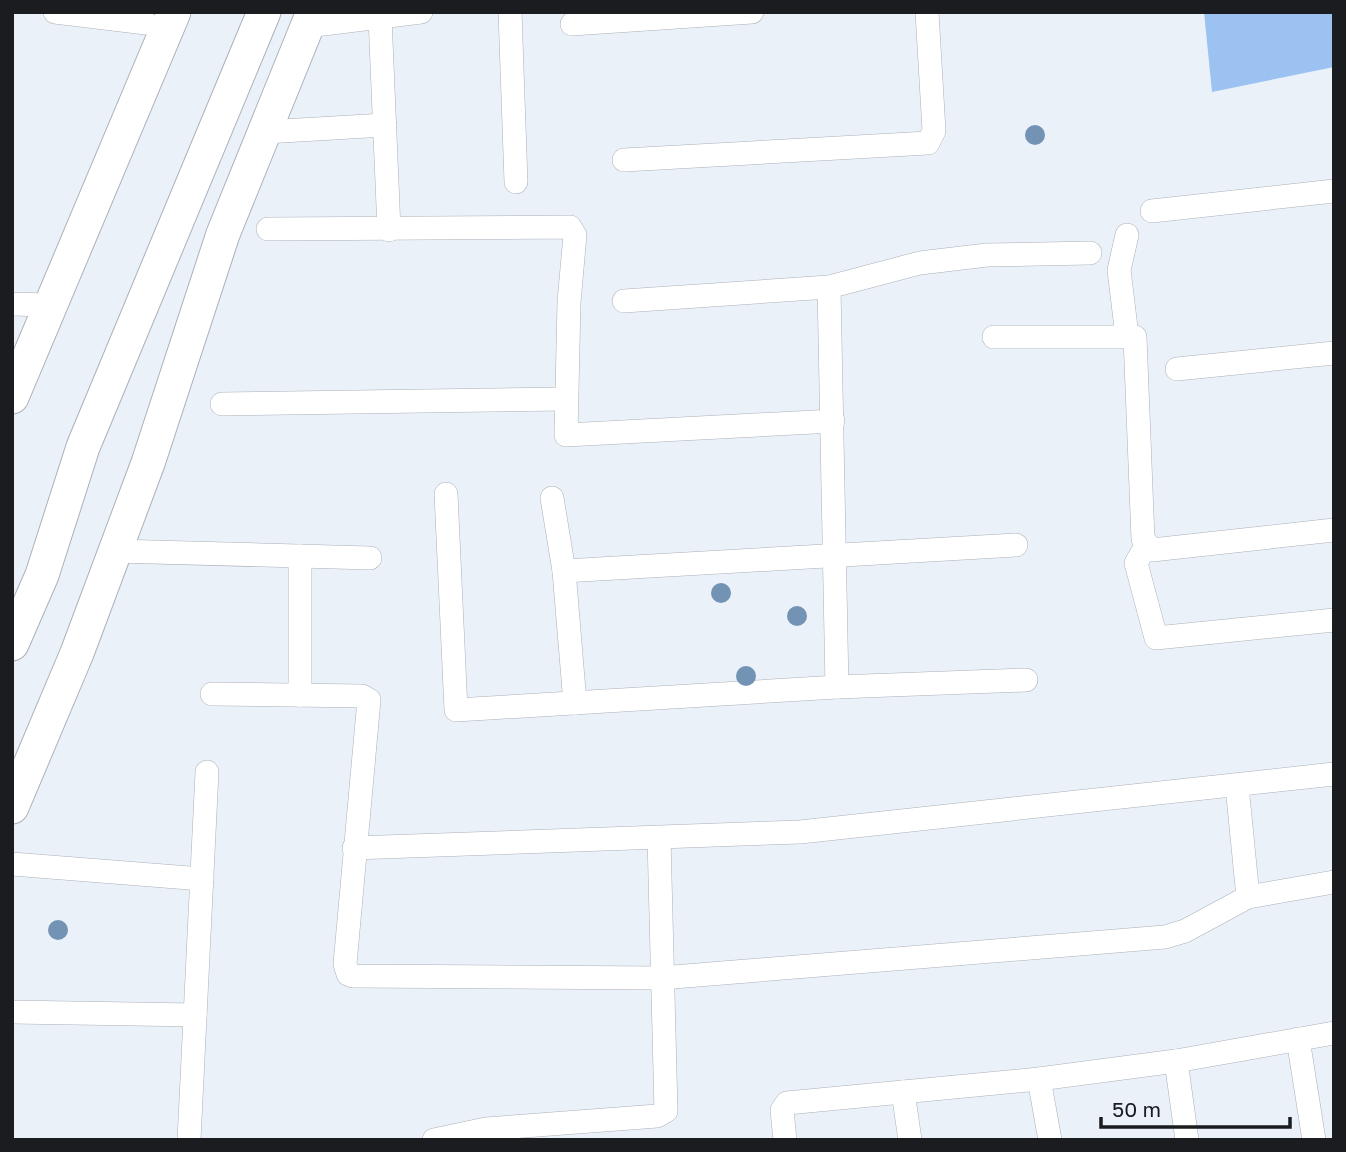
<svg xmlns="http://www.w3.org/2000/svg" width="1346" height="1152" viewBox="0 0 1346 1152" font-family="'Golos Text',sans-serif">
  <rect width="100%" height="100%" fill="#ebf1f9"/>
  <path fill="#9bc2f1" d="M 1204,12 L 1333,12 L 1334,67 L 1212,92 Z"/>
  <g fill="none" stroke-linecap="round" stroke-linejoin="round">
    <defs>
      <g id="street">
        <path d="M 55,12 L 146,23"/>
        <path d="M 510,12 L 516,182"/>
        <path d="M 380,17 L 389,230"/>
        <path d="M 572,24 L 752,12"/>
        <path d="M 307,26 L 421,12"/>
        <path d="M 265,132 L 385,125"/>
        <path d="M 624,160 L 928,143 L 934,131 L 927,12"/>
        <path d="M 1152,211 L 1334,191"/>
        <path d="M 268,229 L 570,227 L 575,235 L 569,302 L 566,435 L 833,421"/>
        <path d="M 1127,235 L 1119,270 L 1127,336"/>
        <path d="M 829,287 L 837,687"/>
        <path d="M 624,301 L 829,287 L 920,263 L 987,255 L 1090,253"/>
        <path d="M 12,304 L 49,305"/>
        <path d="M 994,337 L 1135,337 L 1143,539 L 1152,550 L 1334,530"/>
        <path d="M 1177,369 L 1334,353"/>
        <path d="M 222,404 L 566,399"/>
        <path d="M 446,494 L 456,710 L 837,687 L 1026,680"/>
        <path d="M 552,498 L 564,571 L 575,703"/>
        <path d="M 1146,546 L 1136,563 L 1156,638 L 1334,620"/>
        <path d="M 115,551 L 370,558"/>
        <path d="M 564,571 L 1016,545"/>
        <path d="M 212,694 L 362,696 L 369,700 L 345,964 L 348,974 L 353,976 L 661,978 L 1165,937 L 1185,931 L 1248,897 L 1334,882"/>
        <path d="M 300,695 L 300,556"/>
        <path d="M 1237,786 L 1248,897"/>
        <path d="M 354,848 L 800,832 L 1334,774"/>
        <path d="M 12,864 L 202,879"/>
        <path d="M 12,1012 L 195,1015"/>
        <path d="M 1298,1039 L 1314,1140"/>
        <path d="M 1176,1061 L 1187,1140"/>
        <path d="M 1039,1079 L 1050,1140"/>
        <path d="M 903,1092 L 910,1140"/>
        <path d="M 189,1140 L 207,772"/>
        <path d="M 434,1140 L 486,1129 L 657,1116 L 666,1111 L 659,838"/>
        <path d="M 785,1140 L 782,1110 L 787,1103 L 1039,1079 L 1176,1061 L 1334,1033"/>
      </g>
      <g id="secondary">
        <path d="M 12,397 L 174,12"/>
        <path d="M 12,644 L 42,575 L 83,447 L 264,12"/>
        <path d="M 12,807 L 77,653 L 148,463 L 223,234 L 313,12"/>
      </g>
    </defs>
    <use href="#street" stroke="#abb1b8" stroke-width="24"/>
    <use href="#secondary" stroke="#abb1b8" stroke-width="35"/>
    <use href="#street" stroke="#fff" stroke-width="23"/>
    <use href="#secondary" stroke="#fff" stroke-width="33"/>
  </g>
  <g fill="#7393b5">
    <circle cx="1035" cy="135" r="10"/>
    <circle cx="721" cy="593" r="10"/>
    <circle cx="797" cy="616" r="10"/>
    <circle cx="746" cy="676" r="10"/>
    <circle cx="58" cy="930" r="10"/>
  </g>
  <rect width="1346" height="1152" fill="none" stroke="#1a1c1f" stroke-width="28"/>
  <path d="M1101 1117v10h189v-10" fill="none" stroke="#1a1c1f" stroke-width="3.5"/>
  <text x="1112" y="1117" font-size="21" fill="#1a1c1f" stroke="#ebf1f9" stroke-width="5" paint-order="stroke">50 m</text>
</svg>
